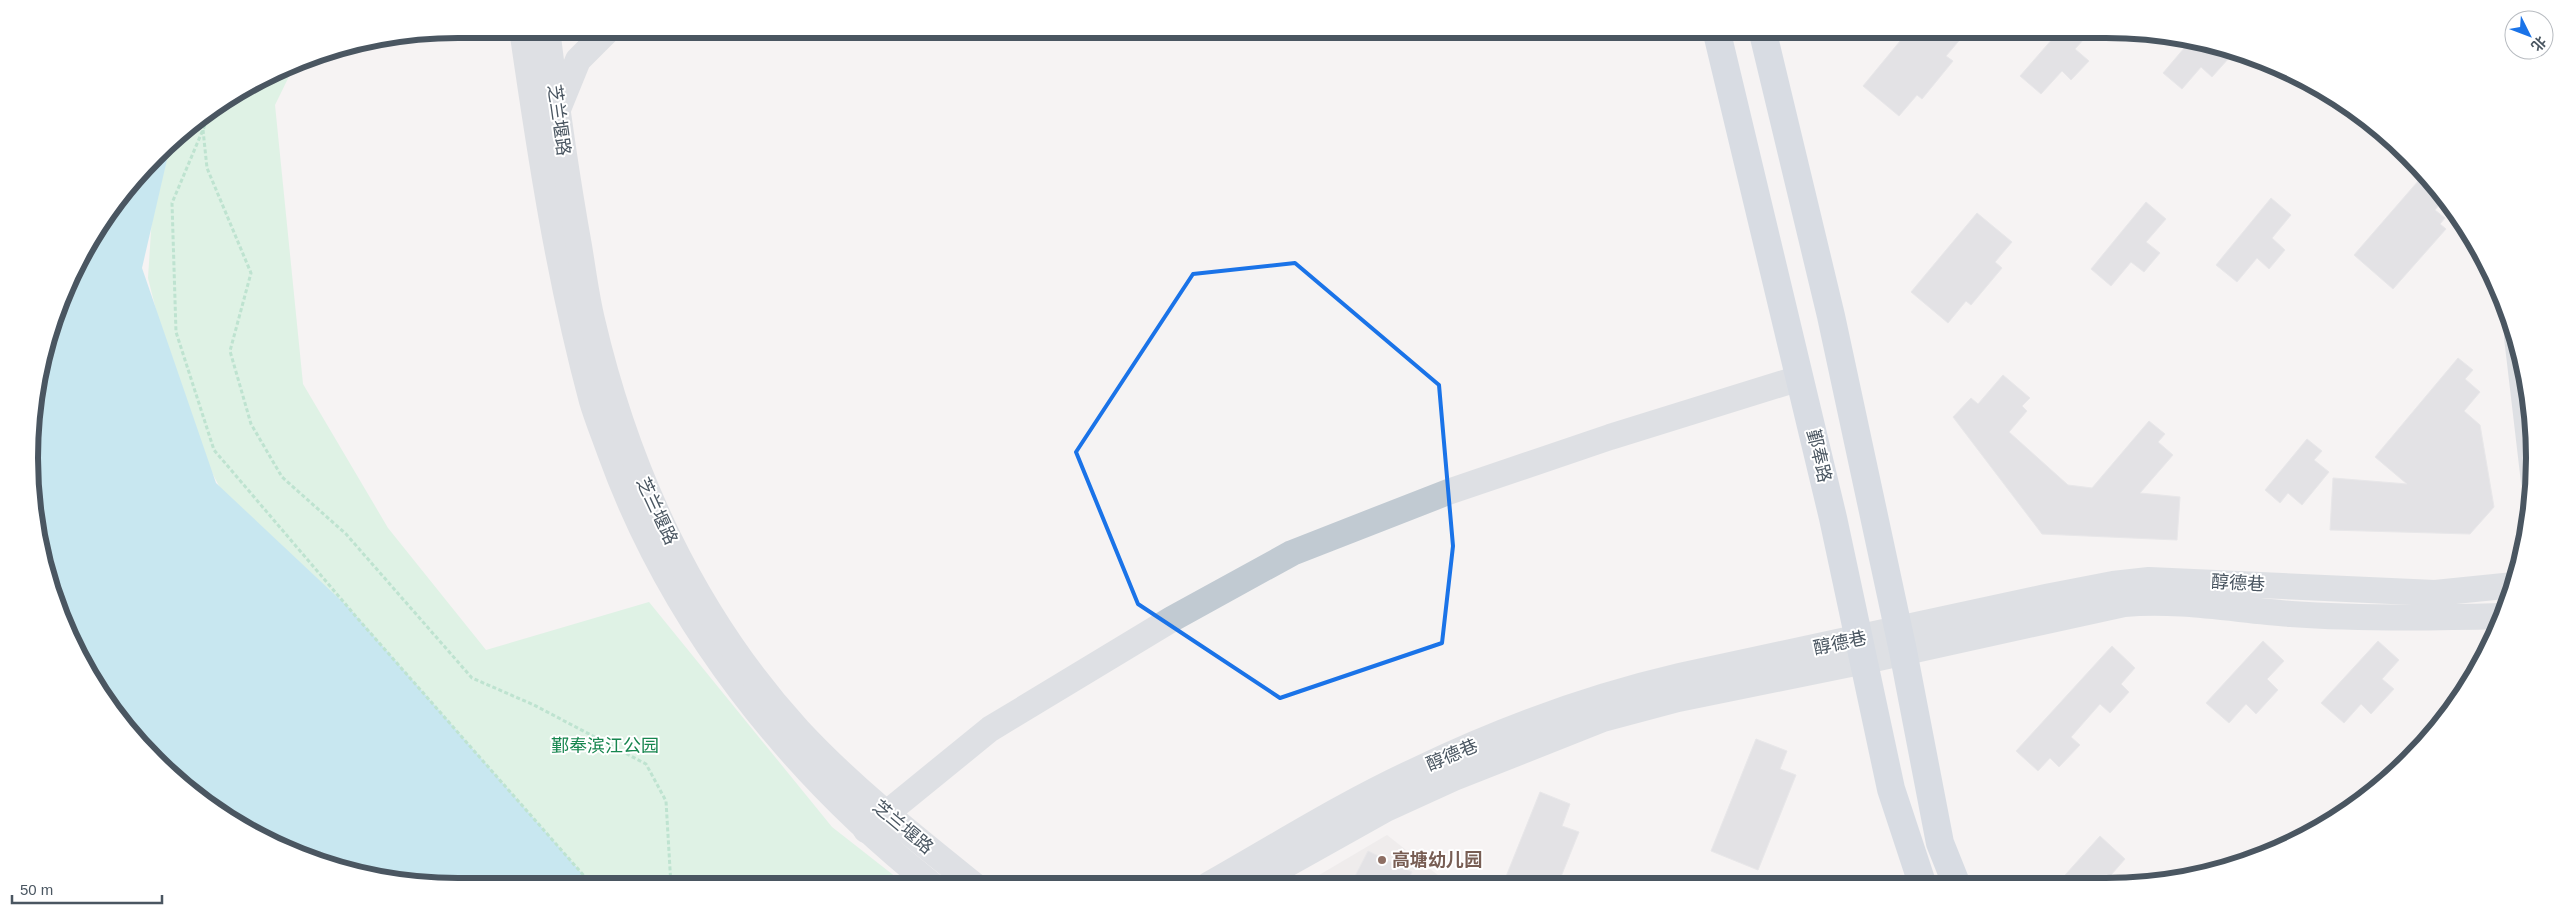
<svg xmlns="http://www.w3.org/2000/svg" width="2564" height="915" viewBox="0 0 2564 915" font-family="Arial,'Noto Sans SC',sans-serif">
  <rect width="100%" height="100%" fill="#f5f3f3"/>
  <path fill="#e6e4e5" d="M 1387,835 L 1449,884 L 1304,884 Z"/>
  <path fill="#c3f1d5" d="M 297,60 L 275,105 L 303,384 L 388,528 L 486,650 L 649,602 L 832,827 L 906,885 L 570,886 L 244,533 L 183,418 L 148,278 L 156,155 L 175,135 Z"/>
  <path fill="#90daee" d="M 172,138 L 142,268 L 216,483 L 349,608 L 593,886 L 458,886 L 347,872 L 219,814 L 155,761 L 101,696 L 43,568 L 30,486 L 32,402 L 73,268 L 118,196 Z"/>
  <g fill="#cdcfd5" stroke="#d7d9de">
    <path d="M 1910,29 L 1955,29 L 1963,36 L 1946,56 L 1953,61 L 1922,99 L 1917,95 L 1899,116 L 1863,86 Z"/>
    <path d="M 2061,29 L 2093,29 L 2075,49 L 2089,61 L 2071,80 L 2062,71 L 2041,94 L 2020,76 Z"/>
    <path d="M 2191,40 L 2211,42 L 2229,58 L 2212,77 L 2201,67 L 2182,89 L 2163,73 Z"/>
    <path d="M 2426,172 L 2445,198 L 2435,210 L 2445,218 L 2440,224 L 2446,229 L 2393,289 L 2354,255 Z"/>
    <path d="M 2271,198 L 2291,215 L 2272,238 L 2285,250 L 2269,269 L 2257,258 L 2237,282 L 2216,265 Z"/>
    <path d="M 2146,202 L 2166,219 L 2146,242 L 2160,253 L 2144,272 L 2131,262 L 2111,286 L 2091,269 Z"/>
    <path d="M 1977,213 L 2012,242 L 1995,262 L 2002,268 L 1971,305 L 1966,301 L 1948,323 L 1911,292 Z"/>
    <path d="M 2458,358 L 2473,370 L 2465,379 L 2480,392 L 2464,411 L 2480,425 L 2494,507 L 2470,534 L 2330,530 L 2333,478 L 2407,484 L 2375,457 Z"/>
    <path d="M 2003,375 L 2030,398 L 2022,406 L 2027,411 L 2009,432 L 2068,485 L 2092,488 L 2149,421 L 2165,434 L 2158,442 L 2173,455 L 2140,493 L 2180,497 L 2177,540 L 2042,534 L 1953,417 L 1971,398 L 1978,404 Z"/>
    <path d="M 2307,439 L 2322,451 L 2314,460 L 2329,472 L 2302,505 L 2288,493 L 2280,503 L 2265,490 Z"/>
    <path d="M 2263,641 L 2284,661 L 2267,679 L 2278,690 L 2256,714 L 2246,704 L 2229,723 L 2206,703 Z"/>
    <path d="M 2378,641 L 2399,660 L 2382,679 L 2394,689 L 2371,714 L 2361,704 L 2344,723 L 2321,703 Z"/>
    <path d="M 2112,646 L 2135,668 L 2121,684 L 2129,692 L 2110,713 L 2100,704 L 2071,737 L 2080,745 L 2059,767 L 2050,758 L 2038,771 L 2016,751 Z"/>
    <path d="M 1756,739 L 1787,751 L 1780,769 L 1796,775 L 1758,870 L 1711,851 Z"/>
    <path d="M 1540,792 L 1570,804 L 1562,826 L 1579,832 L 1558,884 L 1503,884 Z"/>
    <path d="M 2100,836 L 2125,859 L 2104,883 L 2058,883 Z"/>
    <path d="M 1368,851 L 1412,872 L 1406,884 L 1351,884 Z"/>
  </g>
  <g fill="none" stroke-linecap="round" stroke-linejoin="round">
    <g stroke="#7ad0a6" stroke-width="3" stroke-dasharray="4 2.5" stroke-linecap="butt">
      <path d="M 210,113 L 172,203 L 176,332 L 214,450 L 359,620 L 593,886"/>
      <path d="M 203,130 L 207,168 L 251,273 L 230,351 L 251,424 L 282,477 L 346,534 L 472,678 L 534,705 L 646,764 L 666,801 L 671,886"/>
    </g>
    <g stroke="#c1cad2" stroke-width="26">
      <path d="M 522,29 C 540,154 559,279 592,401 C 597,418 604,435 610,452 C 672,624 790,772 932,885"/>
      <path d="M 547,29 C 556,102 566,174 579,246 C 583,270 586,295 592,320 C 627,470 693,615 798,730 C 851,787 913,836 974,885"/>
      <path d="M 558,109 L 578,60 L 609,29"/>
      <path d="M 2517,337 L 2534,482"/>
      <path d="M 866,830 L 990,729 L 1172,619 L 1292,553 L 1448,492 L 1610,437 L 1800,378"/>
      <path d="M 1208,885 C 1277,846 1345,803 1417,770 C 1500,730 1590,697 1680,676 L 2046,597 L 2113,584 L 2149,580 L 2435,593 L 2514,585"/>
      <path d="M 1250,885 L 1386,809 L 1454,778 L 1603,719 L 1678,699 L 1865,661 L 2124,604 C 2180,599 2235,610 2291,614 C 2361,619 2431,618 2501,616"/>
    </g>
    <g stroke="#b3c2d1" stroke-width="28">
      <path d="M 1716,29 L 1833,518 L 1891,789 L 1922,883"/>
      <path d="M 1762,29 L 1831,316 L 1903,651 L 1940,843 L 1956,883"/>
    </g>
  </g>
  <path d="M0 0H2564V915H0ZM 1295,263 L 1439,385 L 1453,546 L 1442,643 L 1280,698 L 1138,604 L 1076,452 L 1193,274 Z" fill="#f5f3f3" fill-opacity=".55" fill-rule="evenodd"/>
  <path fill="none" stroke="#1a73e8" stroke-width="4" stroke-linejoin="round" d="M 1295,263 L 1439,385 L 1453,546 L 1442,643 L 1280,698 L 1138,604 L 1076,452 L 1193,274 Z"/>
  <circle fill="#8d6e63" stroke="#fff" stroke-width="2" cx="1382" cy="860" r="5"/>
  <g text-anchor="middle" stroke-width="4" stroke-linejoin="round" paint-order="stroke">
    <g font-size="18" fill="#4a5661" stroke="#fff">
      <text transform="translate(559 120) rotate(82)" y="6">芝兰堰路</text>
      <text transform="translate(1819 456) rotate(77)" y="6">鄞奉路</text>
      <text transform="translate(657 511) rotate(65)" y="6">芝兰堰路</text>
      <text transform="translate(2238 583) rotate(3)" y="6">醇德巷</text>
      <text transform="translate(1840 643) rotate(-12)" y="6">醇德巷</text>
      <text transform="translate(1452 755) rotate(-23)" y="6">醇德巷</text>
      <text transform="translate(903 827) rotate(40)" y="6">芝兰堰路</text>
    </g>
    <g font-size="18" fill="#17864f" stroke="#fff">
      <text x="605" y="752">鄞奉滨江公园</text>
    </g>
    <g font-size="18" font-weight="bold" fill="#785e54" stroke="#fff" text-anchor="start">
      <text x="1392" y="866">高塘幼儿园</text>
    </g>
  </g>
  <path d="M0 0H2564V915H0ZM458 38H2106A420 420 0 0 1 2526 458V458A420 420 0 0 1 2106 878H458A420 420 0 0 1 38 458V458A420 420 0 0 1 458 38Z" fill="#fff" fill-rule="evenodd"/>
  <path fill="none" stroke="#4a5661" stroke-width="6" d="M458 38H2106A420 420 0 0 1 2526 458V458A420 420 0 0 1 2106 878H458A420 420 0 0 1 38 458V458A420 420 0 0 1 458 38Z"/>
  <g transform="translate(2529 35) rotate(132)"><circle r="24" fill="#ffffff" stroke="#b7bbc0"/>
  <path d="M0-4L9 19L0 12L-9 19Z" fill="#1a73e8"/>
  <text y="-8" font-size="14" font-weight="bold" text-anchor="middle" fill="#4a5661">北</text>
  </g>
  <path d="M12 895v8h150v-8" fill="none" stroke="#4a5661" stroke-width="2.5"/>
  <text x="20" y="895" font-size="15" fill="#4a5661" stroke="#ffffff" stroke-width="4" paint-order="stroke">50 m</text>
</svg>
